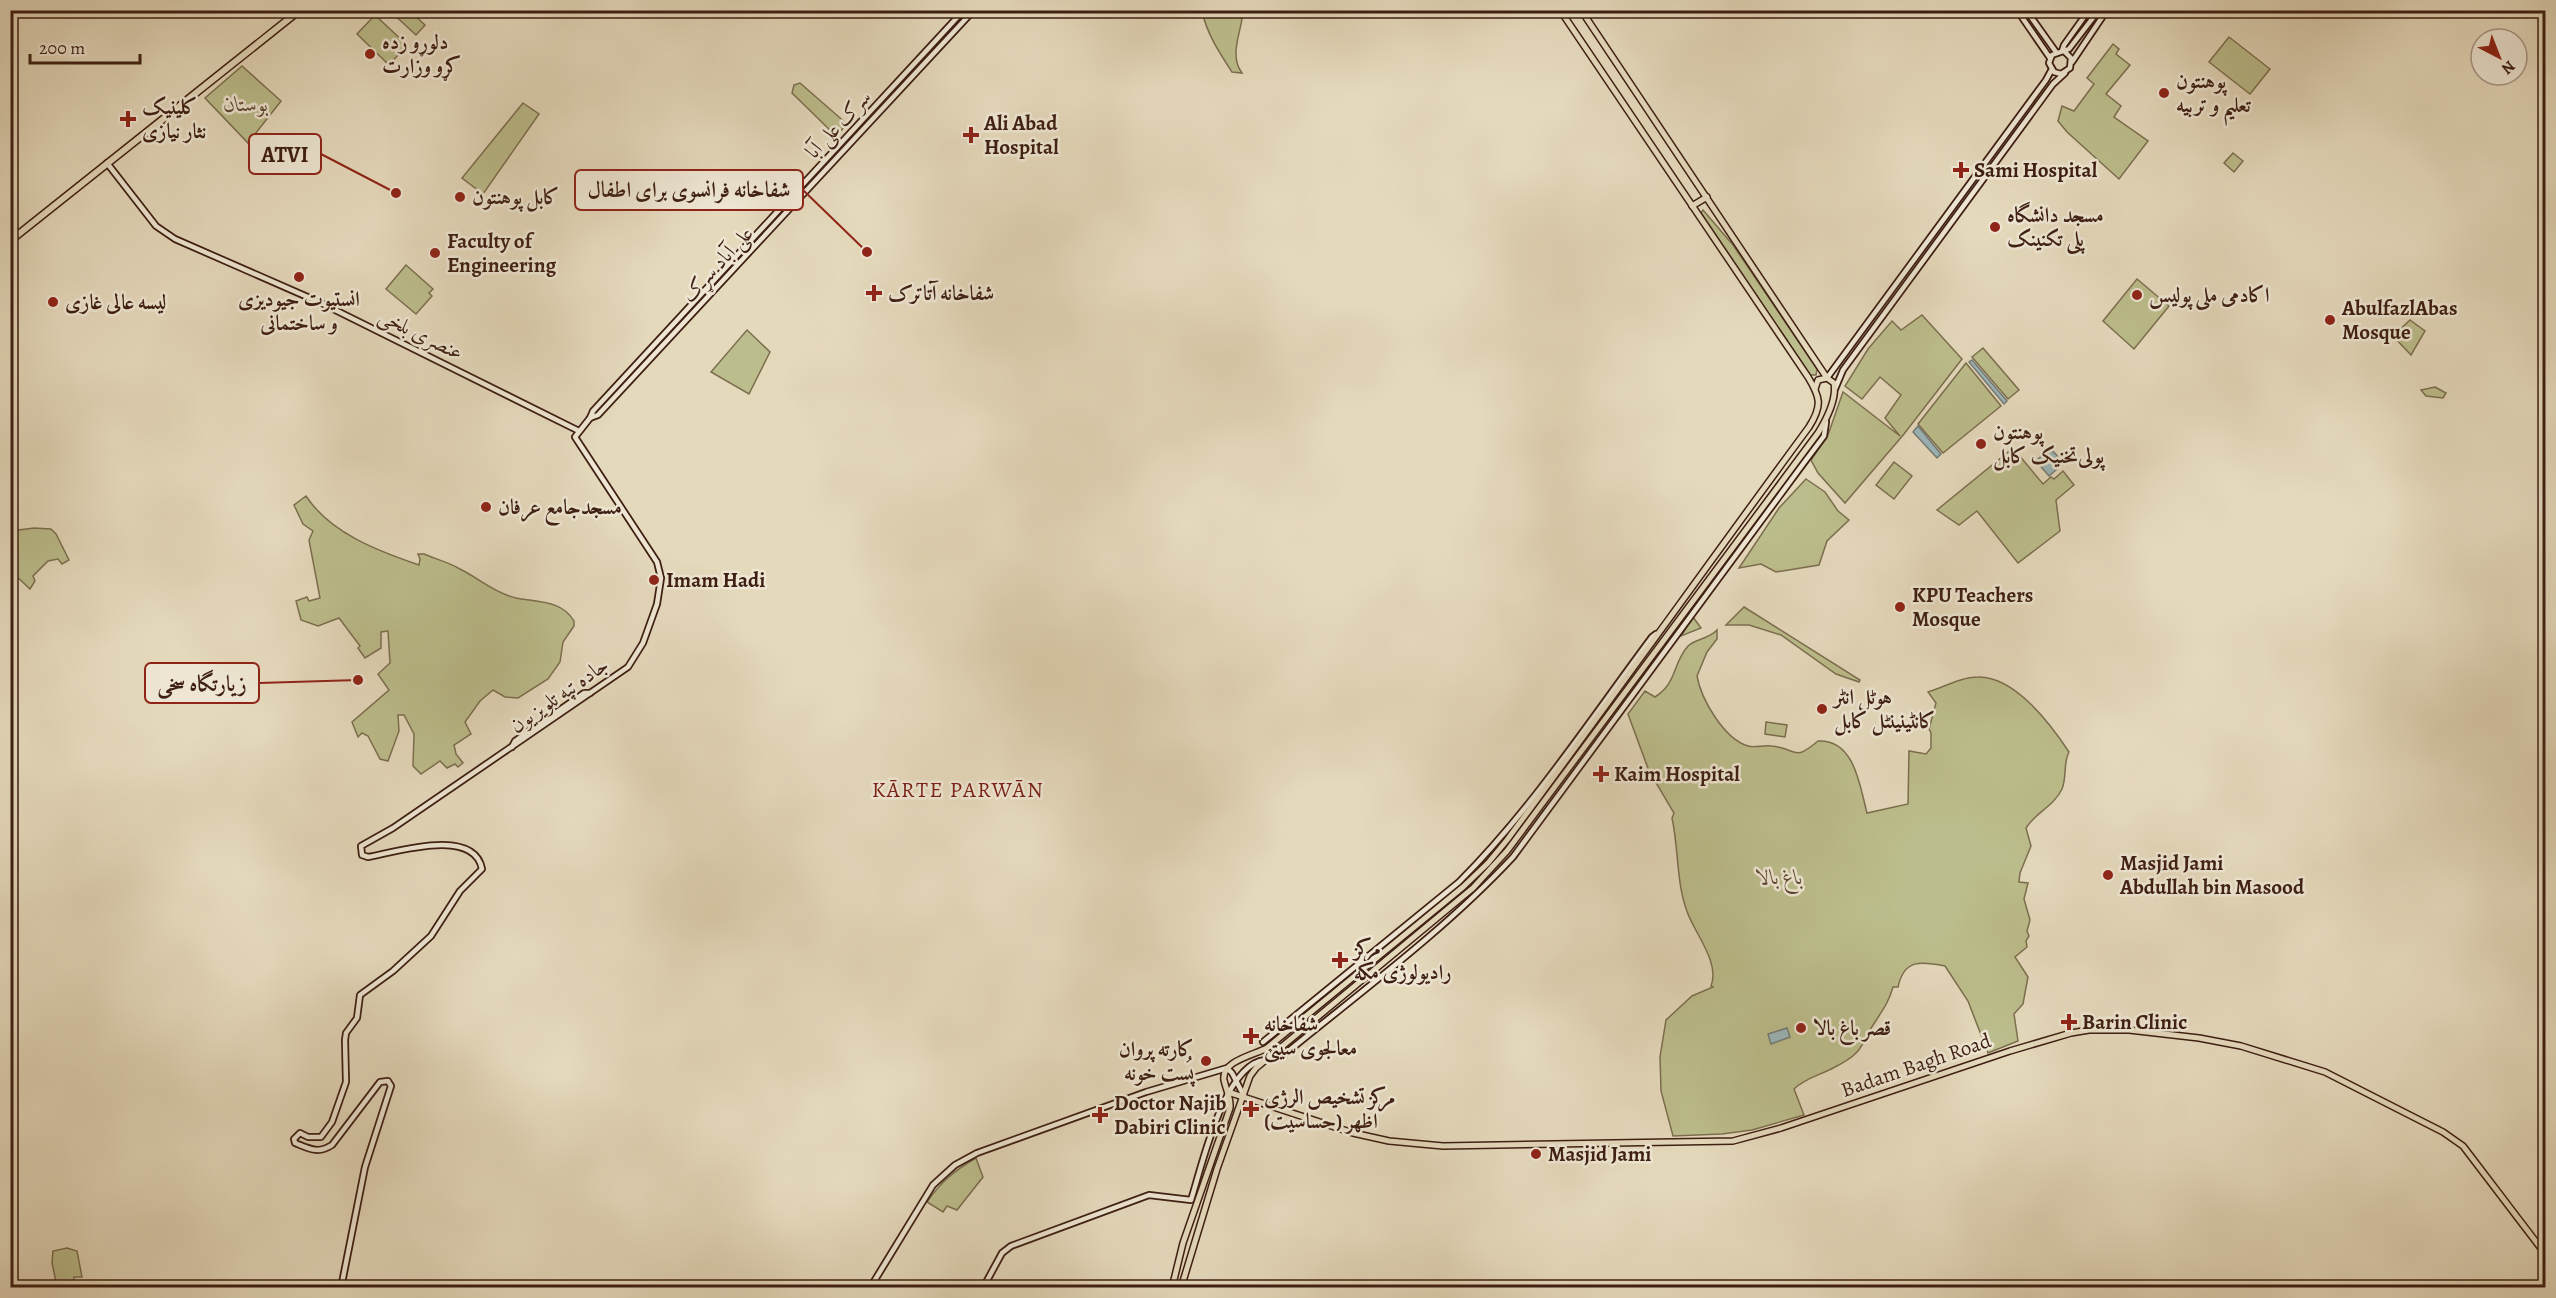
<svg xmlns="http://www.w3.org/2000/svg" width="2556" height="1298" viewBox="0 0 2556 1298" font-family="Alegreya,Amiri,serif">
  <rect width="100%" height="100%" fill="#e5d9bc"/>
  <filter id="stains"><feTurbulence type="fractalNoise" baseFrequency=".00333" numOctaves="4"/><feColorMatrix values="0 0 0 0 .2 0 0 0 0 .09 0 0 0 0 .02 0 0 0 .5 -.17"/></filter>
  <radialGradient id="worn" r=".72"><stop offset=".6" stop-color="#630" stop-opacity="0"/><stop offset="1" stop-color="#630" stop-opacity=".3"/></radialGradient>
  <g fill="#bcbd8c" stroke="#7c6e4f" stroke-width="1.5">
    <path d="M 390,11 L 410,11 L 425,25 L 416,35 Z"/>
    <path d="M 1202,11 L 1234,11 L 1242,19 C 1239,37 1230,57 1242,73 L 1232,72 C 1219,52 1207,34 1202,11 Z"/>
    <path d="M 375,15 L 407,45 L 389,65 L 357,34 Z"/>
    <path d="M 2229,37 L 2270,69 L 2250,94 L 2209,62 Z"/>
    <path d="M 2113,44 L 2119,49 L 2116,54 L 2130,65 L 2106,94 L 2121,106 L 2114,117 L 2148,141 L 2119,179 L 2067,132 L 2058,121 L 2062,106 L 2074,111 L 2094,84 L 2087,78 Z"/>
    <path d="M 242,66 L 281,101 L 248,143 L 205,98 Z"/>
    <path d="M 800,83 L 847,124 L 836,136 L 792,93 L 794,85 Z"/>
    <path d="M 523,103 L 539,114 L 483,194 L 462,178 Z"/>
    <path d="M 2233,153 L 2243,161 L 2234,172 L 2224,163 Z"/>
    <path d="M 1703,210 L 1733,245 L 1817,369 L 1816,375 L 1810,375 L 1701,213 Z"/>
    <path d="M 406,265 L 433,289 L 429,293 L 432,296 L 416,314 L 386,289 Z"/>
    <path d="M 2137,279 L 2169,306 L 2134,349 L 2103,321 Z"/>
    <path d="M 1922,315 L 1962,359 L 1904,434 L 1845,503 L 1818,473 L 1811,460 L 1828,435 L 1843,392 L 1900,436 L 1885,418 L 1901,395 L 1880,377 L 1862,399 L 1845,386 L 1868,349 L 1892,321 L 1901,330 Z"/>
    <path d="M 2410,320 L 2425,331 L 2411,355 L 2393,336 Z"/>
    <path d="M 747,330 L 770,352 L 749,394 L 711,372 Z"/>
    <path d="M 1983,348 L 2019,390 L 2008,399 L 1972,357 Z"/>
    <path d="M 1966,363 L 2001,406 L 1943,453 L 1918,424 Z"/>
    <path d="M 2435,387 L 2446,393 L 2443,398 L 2426,396 L 2421,390 Z"/>
    <path d="M 2013,448 L 2043,484 L 2051,477 L 2054,479 L 2063,471 L 2074,485 L 2056,500 L 2060,531 L 2018,563 L 1977,511 L 1959,525 L 1937,510 Z"/>
    <path d="M 1894,462 L 1912,476 L 1894,499 L 1876,485 Z"/>
    <path d="M 1806,479 L 1825,492 L 1838,511 L 1849,520 L 1827,541 L 1819,565 L 1776,572 L 1761,564 L 1739,568 L 1779,508 Z"/>
    <path d="M 306,496 C 330,533 378,551 419,565 L 420,559 L 418,554 L 424,554 C 435,559 448,562 458,568 C 477,577 495,593 516,598 C 537,602 562,600 574,621 L 574,626 L 563,642 L 560,662 L 548,679 L 518,698 L 505,697 L 493,690 L 480,701 L 465,722 L 471,734 L 454,745 L 456,754 L 463,763 L 458,767 L 455,764 L 447,768 L 440,761 L 421,774 L 413,766 L 414,734 L 404,715 L 398,715 L 399,731 L 388,761 L 380,759 L 368,736 L 362,733 L 358,737 L 352,722 L 389,690 L 378,674 L 390,663 L 388,631 L 381,632 L 381,648 L 365,658 L 358,648 L 360,646 L 339,618 L 318,626 L 301,620 L 296,601 L 307,597 L 309,601 L 320,598 L 309,540 L 313,531 L 303,524 L 294,505 Z"/>
    <path d="M 34,528 L 51,529 L 56,534 L 69,560 L 62,564 L 58,559 L 48,561 L 33,576 L 35,581 L 30,589 L 11,571 L 11,531 Z"/>
    <path d="M 1744,607 L 1860,680 L 1859,682 L 1836,674 L 1781,635 L 1749,625 L 1726,625 Z"/>
    <path d="M 1693,617 L 1701,628 L 1681,636 Z"/>
    <path d="M 1717,630 L 1717,639 L 1707,652 L 1697,676 C 1701,699 1724,739 1748,746 C 1755,748 1764,745 1771,746 C 1798,748 1792,763 1818,741 C 1855,739 1860,787 1867,813 L 1908,804 L 1909,751 L 1926,754 L 1931,748 L 1931,733 L 1929,729 L 1936,703 L 1928,692 C 1944,687 1961,677 1978,677 C 2014,676 2050,723 2069,752 C 2063,763 2067,777 2062,789 C 2054,806 2035,813 2026,828 L 2031,846 L 2020,873 L 2019,882 L 2028,883 L 2024,899 L 2030,920 L 2027,931 L 2029,936 L 2026,941 L 2027,947 L 2015,957 L 2028,977 L 2023,1004 L 2014,1014 L 2018,1041 L 1988,1053 L 1968,1001 L 1945,966 C 1921,961 1904,959 1898,987 L 1893,987 C 1889,1001 1884,1008 1877,1019 C 1859,1044 1867,1051 1835,1067 C 1821,1075 1805,1078 1794,1089 L 1804,1115 L 1752,1130 L 1722,1134 L 1673,1136 L 1661,1091 L 1660,1057 L 1666,1020 L 1692,996 L 1713,987 L 1711,986 C 1720,963 1696,935 1688,914 C 1676,884 1679,850 1672,818 L 1674,813 L 1649,771 L 1628,714 L 1645,691 L 1655,697 C 1678,682 1672,664 1688,646 C 1695,639 1709,639 1717,630 Z"/>
    <path d="M 1766,722 L 1787,725 L 1785,737 L 1765,734 Z"/>
    <path d="M 976,1158 L 983,1177 L 957,1210 L 947,1206 L 943,1212 L 927,1202 C 941,1182 955,1170 976,1158 Z"/>
    <path d="M 67,1248 L 77,1251 L 82,1277 L 74,1277 L 73,1287 L 57,1287 L 52,1263 L 53,1251 Z"/>
  </g>
  <g fill="#9bb7bb" stroke="#757a77" stroke-width="1.5">
    <path d="M 1972,360 L 2007,401 L 2004,404 L 1969,362 Z"/>
    <path d="M 1918,426 L 1941,454 L 1937,458 L 1913,432 Z"/>
    <path d="M 2050,448 L 2064,463 L 2049,476 L 2036,461 Z"/>
    <path d="M 1787,1028 L 1790,1037 L 1771,1044 L 1768,1034 Z"/>
  </g>
  <g fill="none" stroke-linecap="round" stroke-linejoin="round">
    <defs>
      <g id="secondary">
        <path d="M 2017,10 L 2050,58"/>
        <path d="M 2026,10 L 2056,52"/>
        <path d="M 2062,51 L 2064,45 L 2089,10"/>
        <path d="M 2065,52 L 2071,58 L 2070,68 L 2061,74 L 2054,72 L 2049,63 L 2052,55 L 2069,49 L 2099,10"/>
        <path d="M 2072,62 L 2107,10"/>
        <path d="M 107,163 L 156,226 L 175,239 L 319,302 L 579,431"/>
        <path d="M 1827,378 L 2046,80 L 2052,69"/>
        <path d="M 1835,389 L 1843,370 L 2053,84 L 2065,73"/>
        <path d="M 590,418 L 593,411 L 964,10"/>
        <path d="M 512,747 L 515,741 L 584,693 L 590,693"/>
        <path d="M 1263,1042 L 1459,882 C 1532,809 1590,720 1652,637 L 1656,634"/>
        <path d="M 1270,1057 L 1280,1058 C 1359,993 1443,932 1513,857 L 1803,464 L 1824,436 L 1826,422"/>
        <path d="M 341,1288 L 365,1167 L 391,1086 L 388,1081 L 380,1082 L 332,1145 C 318,1154 310,1149 295,1143 L 294,1139 L 300,1133 L 308,1137 L 321,1137 L 332,1122 L 346,1082 L 345,1040 L 346,1033 L 357,1018 L 360,995 L 393,971 L 431,936 L 460,891 L 482,869 C 474,826 393,853 368,857 L 362,855 L 361,846 L 393,828 L 628,667 L 643,643 L 657,604 L 661,578 L 657,562 L 575,437 L 590,418 L 598,415 L 974,10"/>
        <path d="M 870,1288 L 933,1185 L 955,1165 L 977,1153 L 1146,1092 L 1227,1068 L 1232,1073 L 1243,1094"/>
        <path d="M 983,1288 L 1002,1253 L 1011,1246 L 1149,1195 L 1191,1200 C 1202,1166 1224,1064 1265,1060"/>
      </g>
      <g id="primary">
        <path d="M 1692,206 L 1707,197"/>
        <path d="M 1815,389 L 1818,380 L 1827,378"/>
        <path d="M 1228,1092 L 1353,1133 L 1389,1141 L 1443,1146 L 1733,1141 L 1781,1128 L 2010,1051 L 2071,1033 L 2089,1030 L 2129,1030 L 2199,1038 L 2241,1046 L 2325,1072 L 2443,1132 L 2463,1146 L 2546,1255"/>
        <path d="M 1172,1288 L 1183,1243 L 1230,1108 C 1231,1098 1226,1090 1224,1080 C 1221,1061 1254,1055 1267,1048 L 1463,887 L 1488,863 L 1507,840 C 1609,703 1708,564 1809,427 C 1823,405 1820,397 1808,377 L 1560,10"/>
        <path d="M 1181,1288 L 1217,1169 L 1250,1076 L 1256,1068 L 1473,888 L 1507,851 L 1818,433 C 1826,420 1837,399 1834,383 L 1827,378 L 1581,10"/>
      </g>
      <path id="highway" d="M 10,241 L 300,10"/>
    </defs>
    <use href="#secondary" stroke="#3d1e12" stroke-width="8"/>
    <use href="#primary" stroke="#3d1e12" stroke-width="8"/>
    <use href="#highway" stroke="#3d1e12" stroke-width="9"/>
    <use href="#secondary" stroke="#eee6d3" stroke-width="4.5"/>
    <use href="#primary" stroke="#e5d9bc" stroke-width="5"/>
    <use href="#highway" stroke="#e5d9bc" stroke-width="6"/>
  </g>
  <g fill="#8f2418" stroke="#eee6d3" stroke-width="2">
    <circle cx="370" cy="54" r="6"/>
    <circle cx="2164" cy="93" r="6"/>
    <path d="M125 110h6v6h6v6h-6v6h-6v-6h-6v-6h6z"/>
    <path d="M968 126h6v6h6v6h-6v6h-6v-6h-6v-6h6z"/>
    <path d="M1958 161h6v6h6v6h-6v6h-6v-6h-6v-6h6z"/>
    <circle cx="460" cy="197" r="6"/>
    <circle cx="1995" cy="227" r="6"/>
    <circle cx="435" cy="253" r="6"/>
    <circle cx="299" cy="277" r="6"/>
    <path d="M871 284h6v6h6v6h-6v6h-6v-6h-6v-6h6z"/>
    <circle cx="2137" cy="295" r="6"/>
    <circle cx="53" cy="302" r="6"/>
    <circle cx="2330" cy="320" r="6"/>
    <circle cx="1981" cy="444" r="6"/>
    <circle cx="486" cy="507" r="6"/>
    <circle cx="654" cy="580" r="6"/>
    <circle cx="1900" cy="607" r="6"/>
    <circle cx="1822" cy="709" r="6"/>
    <path d="M1598 765h6v6h6v6h-6v6h-6v-6h-6v-6h6z"/>
    <circle cx="2108" cy="875" r="6"/>
    <path d="M1337 951h6v6h6v6h-6v6h-6v-6h-6v-6h6z"/>
    <path d="M2066 1013h6v6h6v6h-6v6h-6v-6h-6v-6h6z"/>
    <circle cx="1801" cy="1028" r="6"/>
    <path d="M1248 1027h6v6h6v6h-6v6h-6v-6h-6v-6h6z"/>
    <circle cx="1206" cy="1061" r="6"/>
    <path d="M1248 1100h6v6h6v6h-6v6h-6v-6h-6v-6h6z"/>
    <path d="M1097 1106h6v6h6v6h-6v6h-6v-6h-6v-6h6z"/>
    <circle cx="1536" cy="1154" r="6"/>
  </g>
  <g text-anchor="middle" stroke-width="5" stroke-linejoin="round" paint-order="stroke">
    <g font-size="21" font-weight="bold" fill="#3d1e12" stroke="#eee6d3" text-anchor="start">
      <text x="382" y="49">دلوړو زده<tspan x="382" dy="24">کړو وزارت</tspan></text>
      <text x="2176" y="88">پوهنتون<tspan x="2176" dy="24">تعلیم و تربیه</tspan></text>
      <text x="142" y="114">کلینیک<tspan x="142" dy="24">نثار نیازی</tspan></text>
      <text x="984" y="130">Ali Abad<tspan x="984" dy="24">Hospital</tspan></text>
      <text x="1974" y="177">Sami Hospital</text>
      <text x="472" y="204">کابل پوهنتون</text>
      <text x="2007" y="222">مسجد دانشگاه<tspan x="2007" dy="24">پلی تکنینک</tspan></text>
      <text x="447" y="248">Faculty of<tspan x="447" dy="24">Engineering</tspan></text>
      <text x="888" y="300">شفاخانه آتاترک</text>
      <text x="2149" y="302">اکادمی ملی پولیس</text>
      <text x="299" y="306" text-anchor="middle">انستیوت جیودیزی<tspan x="299" dy="24">و ساختمانی</tspan></text>
      <text x="65" y="309">لیسه عالی غازی</text>
      <text x="2342" y="315">AbulfazlAbas<tspan x="2342" dy="24">Mosque</tspan></text>
      <text x="1993" y="439">پوهنتون<tspan x="1993" dy="24">پولی‌تخنیک کابل</tspan></text>
      <text x="498" y="514">مسجدجامع عرفان</text>
      <text x="666" y="587">Imam Hadi</text>
      <text x="1912" y="602">KPU Teachers<tspan x="1912" dy="24">Mosque</tspan></text>
      <text x="1834" y="704">ہوٹل انٹر<tspan x="1834" dy="24">کانٹینینٹل کابل</tspan></text>
      <text x="1614" y="781">Kaim Hospital</text>
      <text x="2120" y="870">Masjid Jami<tspan x="2120" dy="24">Abdullah bin Masood</tspan></text>
      <text x="1354" y="955">مرکز<tspan x="1354" dy="24">رادیولوژی مکه</tspan></text>
      <text x="2082" y="1029">Barin Clinic</text>
      <text x="1264" y="1031">شفاخانه<tspan x="1264" dy="24">معالجوی سیتی</tspan></text>
      <text x="1813" y="1035">قصر باغ بالا</text>
      <text x="1194" y="1056" text-anchor="end">کارته پروان<tspan x="1194" dy="24">پُست خونه</tspan></text>
      <text x="1264" y="1104">مرکز تشخیص الرژی<tspan x="1264" dy="24">(حساسیت) اظهر</tspan></text>
      <text x="1114" y="1110">Doctor Najib<tspan x="1114" dy="24">Dabiri Clinic</tspan></text>
      <text x="1548" y="1161">Masjid Jami</text>
    </g>
    <g font-size="21" font-style="italic" fill="#5d4630" stroke="#eee6d3">
      <text x="246" y="111">بوستان</text>
      <text x="1780" y="884">باغ بالا</text>
    </g>
    <g font-size="21" fill="#3d1e12" stroke="#eee6d3">
      <text transform="translate(838 124) rotate(-47)" y="7">سرک علی آبا</text>
      <text transform="translate(717 264) rotate(-47)" y="7">علی آباد سړک</text>
      <text transform="translate(421 334) rotate(26)" y="7">عنصری بلخی</text>
      <text transform="translate(559 695) rotate(-35)" y="7">جاده تپه تلویزیون</text>
      <text transform="translate(1916 1065) rotate(-19)" y="7">Badam Bagh Road</text>
    </g>
    <g font-size="22" letter-spacing="1.5" fill="#7a1f14" stroke="#eee6d3">
      <text x="958" y="797">KĀRTE PARWĀN</text>
    </g>
  </g>
  <path fill="none" stroke="#8f2418" stroke-width="2" d="M396 193L321 154M867 252L803 190M358 680L259 683"/>
  <g fill="#8f2418" stroke="#eee6d3" stroke-width="2">
    <circle cx="396" cy="193" r="6"/>
    <circle cx="867" cy="252" r="6"/>
    <circle cx="358" cy="680" r="6"/>
  </g>
  <g fill="#eee6d3" stroke="#8f2418" stroke-width="2">
    <rect x="249" y="134" width="72" height="40" rx="6"/>
    <rect x="575" y="170" width="228" height="40" rx="6"/>
    <rect x="145" y="663" width="114" height="40" rx="6"/>
  </g>
  <g font-size="22" text-anchor="middle" font-weight="bold" fill="#3d1e12">
    <text x="285" y="162">ATVI</text>
    <text x="689" y="197">شفاخانه فرانسوی برای اطفال</text>
    <text x="202" y="691">زیارتگاه سخی</text>
  </g>
  <rect width="2556" height="1298" fill="none" stroke="#e5d9bc" stroke-width="36"/>
  <rect x="12" y="12" width="2532" height="1274" fill="none" stroke="#3d1e12" stroke-width="3"/>
  <rect x="18" y="18" width="2520" height="1262" fill="none" stroke="#3d1e12" stroke-width="1.5"/>
  <g transform="translate(2499 57) rotate(138)"><circle r="28" fill="#eee6d3" stroke="#a79686" stroke-width="1.5"/>
  <path d="M0-4.5L10 22L0 15L-10 22Z" fill="#8f2418"/>
  <text y="-9" font-size="16" font-weight="bold" text-anchor="middle" fill="#3d1e12">N</text>
  </g>
  <path d="M30 54v9h110v-9" fill="none" stroke="#3d1e12" stroke-width="3"/>
  <text x="39" y="54" font-size="18" fill="#3d1e12" stroke="#eee6d3" stroke-width="4.5" paint-order="stroke">200 m</text>
  <rect width="100%" height="100%" filter="url(#stains)"/>
  <rect width="100%" height="100%" fill="url(#worn)"/>
</svg>
